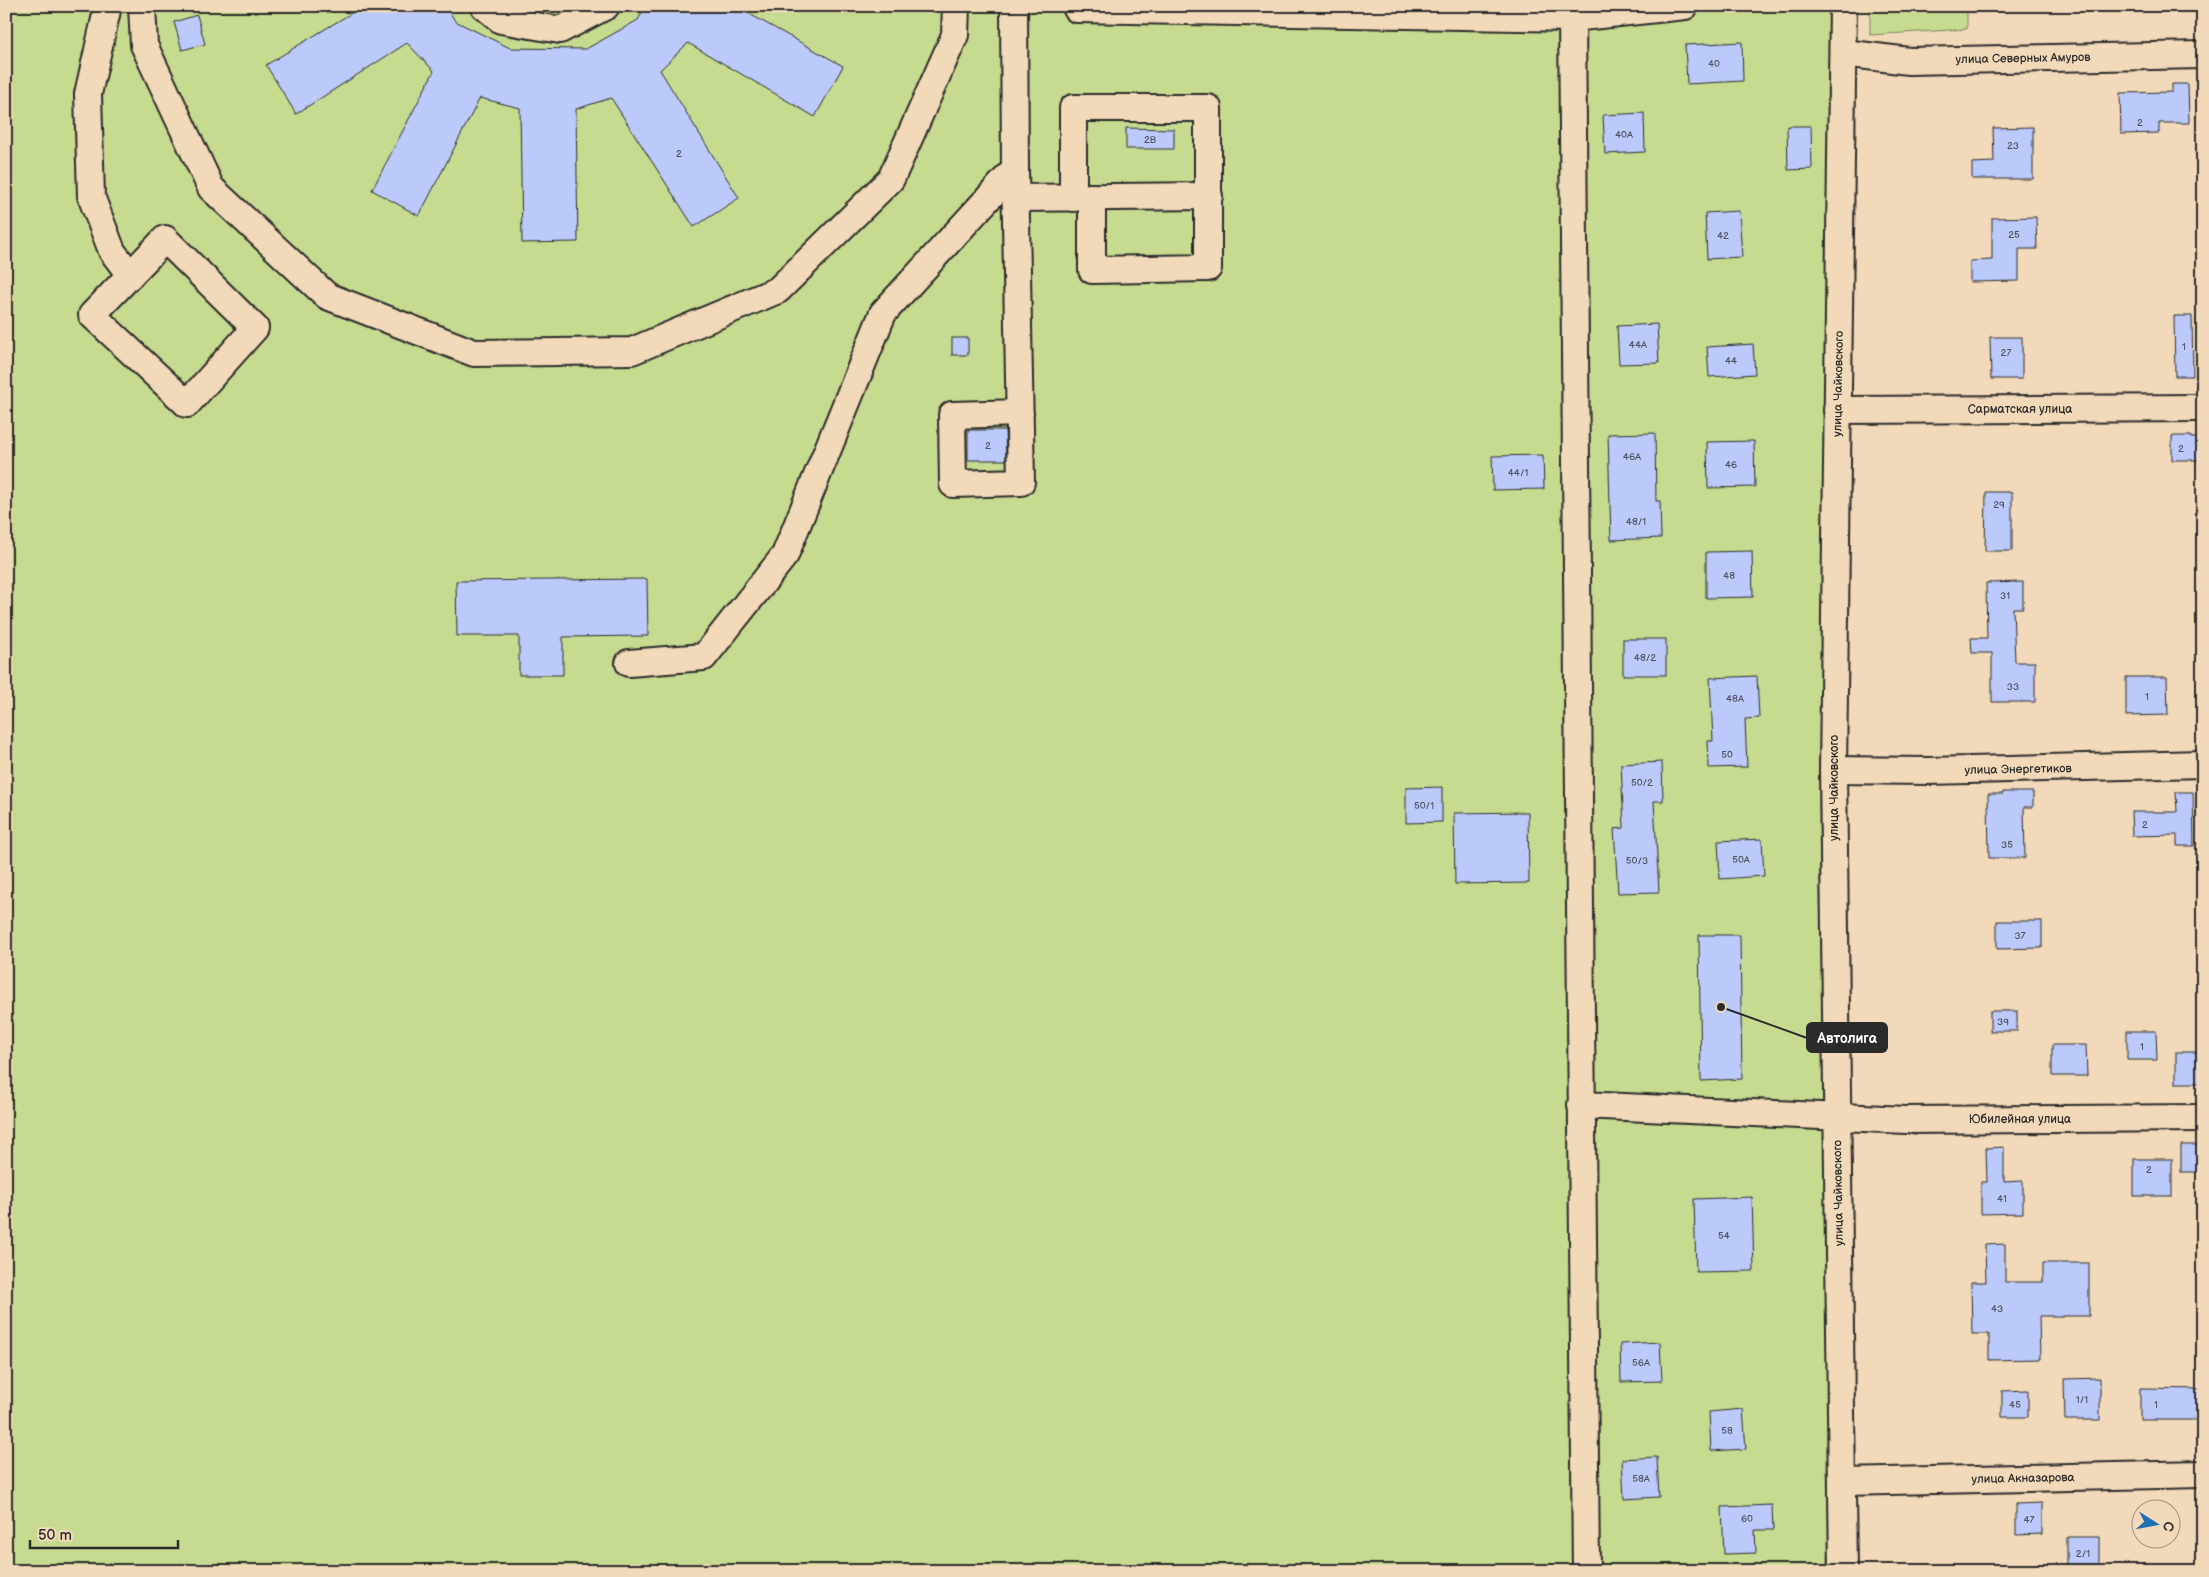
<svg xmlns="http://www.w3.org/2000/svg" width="2209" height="1577" viewBox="0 0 2209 1577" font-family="'Balsamiq Sans',sans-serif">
  <rect width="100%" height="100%" fill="#f2d9b9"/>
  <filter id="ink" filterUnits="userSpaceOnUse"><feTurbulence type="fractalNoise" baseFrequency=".02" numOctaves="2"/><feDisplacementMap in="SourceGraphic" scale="10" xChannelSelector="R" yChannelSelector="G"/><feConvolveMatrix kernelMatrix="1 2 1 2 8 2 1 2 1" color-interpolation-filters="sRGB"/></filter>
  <g filter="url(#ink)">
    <g fill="#c6db90" stroke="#78835e">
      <path d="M 6,6 L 1831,6 L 1819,805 L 1829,1515 L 1828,1571 L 6,1571 Z"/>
      <path d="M 1870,6 L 1967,6 L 1967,29 L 1870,35 Z"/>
    </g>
    <g fill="#bccafb" stroke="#2b2b2b">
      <path d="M 363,6 L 446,6 L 455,21 L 510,48 L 586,49 L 638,20 L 645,6 L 735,6 L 843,66 L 815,117 L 688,43 L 660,70 L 739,198 L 694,227 L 611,98 L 576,109 L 578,242 L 522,243 L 520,108 L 480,98 L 419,216 L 372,190 L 434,71 L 407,43 L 296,114 L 266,65 Z"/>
      <path d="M 197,15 L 205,44 L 182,50 L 174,22 Z"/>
      <path d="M 1742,42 L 1743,81 L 1687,84 L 1685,45 Z"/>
      <path d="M 2172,84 L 2188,84 L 2189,123 L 2159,123 L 2159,133 L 2121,134 L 2120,93 L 2172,92 Z"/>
      <path d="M 1644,113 L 1645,152 L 1605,154 L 1603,115 Z"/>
      <path d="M 1787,126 L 1811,126 L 1812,169 L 1788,170 Z"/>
      <path d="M 2033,127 L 2033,179 L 1972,179 L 1972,163 L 1994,162 L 1993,128 Z"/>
      <path d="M 1126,128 L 1174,129 L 1174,149 L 1126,149 Z"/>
      <path d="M 1739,211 L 1742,257 L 1707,259 L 1705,213 Z"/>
      <path d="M 2036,217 L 2037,249 L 2019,249 L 2019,281 L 1970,282 L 1970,261 L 1992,260 L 1992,218 Z"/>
      <path d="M 2174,316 L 2192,316 L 2193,376 L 2175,376 Z"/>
      <path d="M 1657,324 L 1659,363 L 1619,364 L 1617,326 Z"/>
      <path d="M 1990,337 L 2022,337 L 2022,379 L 1991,379 Z"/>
      <rect x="952" y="338" width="16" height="17"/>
      <path d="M 1753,344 L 1755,374 L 1709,377 L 1707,347 Z"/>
      <path d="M 968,430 L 1005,430 L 1006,460 L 968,460 Z"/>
      <path d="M 1655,433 L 1656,501 L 1660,501 L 1661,538 L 1611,540 L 1608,434 Z"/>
      <path d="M 2172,436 L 2191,436 L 2191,438 L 2203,438 L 2203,460 L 2172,460 Z"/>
      <path d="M 1754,441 L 1755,487 L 1708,488 L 1707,442 Z"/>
      <path d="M 1543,455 L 1544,489 L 1493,490 L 1492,456 Z"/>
      <path d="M 1986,492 L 2012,492 L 2012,551 L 1985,551 Z"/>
      <path d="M 1752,551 L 1753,597 L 1706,598 L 1706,552 Z"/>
      <path d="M 647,579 L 648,636 L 563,637 L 563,675 L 519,675 L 519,636 L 457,636 L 456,581 Z"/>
      <path d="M 2023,582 L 2023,608 L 2013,608 L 2015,662 L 2035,662 L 2035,702 L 1992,702 L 1992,653 L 1972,653 L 1971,638 L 1987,638 L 1986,583 Z"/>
      <rect x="1623" y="639" width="43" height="36"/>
      <path d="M 1757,676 L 1759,718 L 1745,719 L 1747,767 L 1709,768 L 1708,741 L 1713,741 L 1710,678 Z"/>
      <path d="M 2126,677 L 2167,677 L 2168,715 L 2126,716 Z"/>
      <path d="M 1662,762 L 1663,801 L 1654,801 L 1659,892 L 1618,893 L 1614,829 L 1624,828 L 1621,764 Z"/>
      <path d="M 1442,787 L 1442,822 L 1406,823 L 1406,788 Z"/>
      <path d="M 2003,792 L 2033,792 L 2033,807 L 2024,807 L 2025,858 L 1989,858 L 1988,794 L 2003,794 Z"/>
      <path d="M 2176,792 L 2193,792 L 2194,846 L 2177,846 L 2177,835 L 2132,836 L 2131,812 L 2177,812 Z"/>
      <path d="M 1528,812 L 1529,883 L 1455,884 L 1454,813 Z"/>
      <path d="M 1762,839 L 1764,876 L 1720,879 L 1718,841 Z"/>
      <path d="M 1997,921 L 2042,921 L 2042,948 L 1997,949 Z"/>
      <path d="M 1699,935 L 1740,935 L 1742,1079 L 1701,1081 Z"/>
      <rect x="1990" y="1011" width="27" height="20"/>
      <path d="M 2127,1031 L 2156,1031 L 2157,1060 L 2127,1060 Z"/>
      <path d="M 2052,1045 L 2086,1045 L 2087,1076 L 2052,1076 Z"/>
      <rect x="2176" y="1052" width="24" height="31"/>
      <rect x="2181" y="1145" width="17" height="27"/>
      <path d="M 2004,1147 L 2004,1182 L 2023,1181 L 2023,1213 L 1981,1214 L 1981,1182 L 1987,1182 L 1986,1148 Z"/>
      <rect x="2134" y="1159" width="38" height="37"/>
      <path d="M 1752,1197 L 1754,1271 L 1696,1272 L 1694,1199 Z"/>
      <path d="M 2005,1244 L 2005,1282 L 2043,1282 L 2043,1263 L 2089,1263 L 2089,1316 L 2039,1316 L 2040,1359 L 1989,1360 L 1989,1334 L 1972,1334 L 1971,1282 L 1986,1282 L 1985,1245 Z"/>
      <path d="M 1660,1342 L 1662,1381 L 1621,1382 L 1620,1344 Z"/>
      <path d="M 2100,1378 L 2100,1420 L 2065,1420 L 2064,1379 Z"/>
      <path d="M 2140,1388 L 2203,1389 L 2203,1420 L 2140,1420 Z"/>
      <path d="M 2028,1390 L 2028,1417 L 2002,1417 L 2002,1391 Z"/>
      <path d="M 1743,1409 L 1746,1449 L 1711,1451 L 1709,1412 Z"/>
      <path d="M 1657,1457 L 1659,1497 L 1624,1499 L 1622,1459 Z"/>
      <path d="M 2042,1503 L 2042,1534 L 2016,1535 L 2016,1504 Z"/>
      <path d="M 1772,1505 L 1773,1530 L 1755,1530 L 1756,1553 L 1724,1554 L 1722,1507 Z"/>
      <path d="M 2067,1537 L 2099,1537 L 2099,1569 L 2067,1570 Z"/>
    </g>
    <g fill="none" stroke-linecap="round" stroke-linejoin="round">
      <defs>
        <g id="minor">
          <path d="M 108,6 L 88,94 L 91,196 L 112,251 L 130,275"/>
          <path d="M 142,6 L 144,45 L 211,188 L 327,296 L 474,353 L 632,351 L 778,290 L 891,179 L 955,35 L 956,6"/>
          <path d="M 484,6 L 501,20 L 560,30 L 606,6"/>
          <path d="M 1014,6 L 1015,169 L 1021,482 L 953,484 L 952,415 L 1020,413"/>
          <path d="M 1843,6 L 1833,770 L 1843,1571"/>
          <path d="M 1077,9 L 1572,18 L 1685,6"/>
          <path d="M 1572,18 L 1586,1571"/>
          <path d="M 1843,53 L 1909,61 L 2203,55"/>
          <path d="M 1017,198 L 1209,196"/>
          <path d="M 1073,198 L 1073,108 L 1208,108 L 1208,268 L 1092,270 L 1092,197"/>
          <path d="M 165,239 L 255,328 L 187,404 L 92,315 Z"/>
          <path d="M 1837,410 L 2203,408"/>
          <path d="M 629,663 L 704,657 L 785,555 L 883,313 L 1015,169"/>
          <path d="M 1833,770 L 1928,771 L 2203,764"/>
          <path d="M 1581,1105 L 1906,1120 L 2203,1118"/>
          <path d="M 1843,1482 L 2203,1474"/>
        </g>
      </defs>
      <use href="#minor" stroke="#2b2b2b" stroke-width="30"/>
      <use href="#minor" stroke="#f2d9b9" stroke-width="26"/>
    </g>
  </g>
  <g text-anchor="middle" stroke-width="4.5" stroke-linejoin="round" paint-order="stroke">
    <g font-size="10" fill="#4f535f">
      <text x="1714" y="67">40</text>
      <text x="2140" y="126">2</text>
      <text x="1624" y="138">40А</text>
      <text x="1150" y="143">2В</text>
      <text x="2013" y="149">23</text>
      <text x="679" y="157">2</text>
      <text x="2014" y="238">25</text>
      <text x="1723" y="239">42</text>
      <text x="1638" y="348">44А</text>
      <text x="2184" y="350">1</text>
      <text x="2006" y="356">27</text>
      <text x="1731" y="364">44</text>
      <text x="988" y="449">2</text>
      <text x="2181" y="452">2</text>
      <text x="1632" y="460">46А</text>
      <text x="1731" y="468">46</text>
      <text x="1518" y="476">44/1</text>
      <text x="1999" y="508">29</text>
      <text x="1636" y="525">48/1</text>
      <text x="1729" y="579">48</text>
      <text x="2005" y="599">31</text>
      <text x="1645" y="661">48/2</text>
      <text x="2013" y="690">33</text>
      <text x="2147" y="700">1</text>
      <text x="1735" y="702">48А</text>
      <text x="1727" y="758">50</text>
      <text x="1642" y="786">50/2</text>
      <text x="1424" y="809">50/1</text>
      <text x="2145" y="828">2</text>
      <text x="2007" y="848">35</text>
      <text x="1741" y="863">50А</text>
      <text x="1637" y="864">50/3</text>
      <text x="2020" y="939">37</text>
      <text x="2003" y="1025">39</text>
      <text x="2142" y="1050">1</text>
      <text x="2149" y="1173">2</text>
      <text x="2002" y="1202">41</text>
      <text x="1724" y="1239">54</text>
      <text x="1997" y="1312">43</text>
      <text x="1641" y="1366">56А</text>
      <text x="2082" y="1403">1/1</text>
      <text x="2015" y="1408">45</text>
      <text x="2156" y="1408">1</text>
      <text x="1727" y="1434">58</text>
      <text x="1641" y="1482">58А</text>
      <text x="1747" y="1522">60</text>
      <text x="2029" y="1523">47</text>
      <text x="2083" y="1557">2/1</text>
    </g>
    <g font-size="12" fill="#2b2b2b" stroke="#f2d9b9">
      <text transform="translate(2023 58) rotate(-1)" y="4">улица Северных Амуров</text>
      <text transform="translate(1838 384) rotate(-89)" y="4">улица Чайковского</text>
      <text x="2020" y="413">Сарматская улица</text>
      <text transform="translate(2018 769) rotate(-1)" y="4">улица Энергетиков</text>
      <text transform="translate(1834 788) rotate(-90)" y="4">улица Чайковского</text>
      <text x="2020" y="1123">Юбилейная улица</text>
      <text transform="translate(1838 1193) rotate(-91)" y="4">улица Чайковского</text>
      <text transform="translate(2023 1478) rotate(-1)" y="4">улица Акназарова</text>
    </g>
  </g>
  <path fill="none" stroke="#2b2b2b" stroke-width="2" d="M1721 1007L1807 1038"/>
  <circle fill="#2b2b2b" stroke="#f2d9b9" stroke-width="2" cx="1721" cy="1007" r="5"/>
  <rect fill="#2b2b2b" stroke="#2b2b2b" stroke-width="2" x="1807" y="1023" width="80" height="29" rx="5"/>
  <g font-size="14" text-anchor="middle" font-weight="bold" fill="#fff">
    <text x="1847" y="1043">Автолига</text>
  </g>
  <rect width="2209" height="1577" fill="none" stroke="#f2d9b9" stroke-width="25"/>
  <rect x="12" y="12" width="2184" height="1552" fill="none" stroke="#2b2b2b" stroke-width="2" filter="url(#ink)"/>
  <g transform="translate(2156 1524) rotate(101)"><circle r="24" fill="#f2d9b9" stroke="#a29380"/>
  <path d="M0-4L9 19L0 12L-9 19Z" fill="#1f6fb2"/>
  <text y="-8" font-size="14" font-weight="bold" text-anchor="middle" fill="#2b2b2b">С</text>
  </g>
  <path d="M30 1540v8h148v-8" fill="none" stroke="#2b2b2b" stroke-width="2.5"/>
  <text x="38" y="1540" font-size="15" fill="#2b2b2b" stroke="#f2d9b9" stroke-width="4" paint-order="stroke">50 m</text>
</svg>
